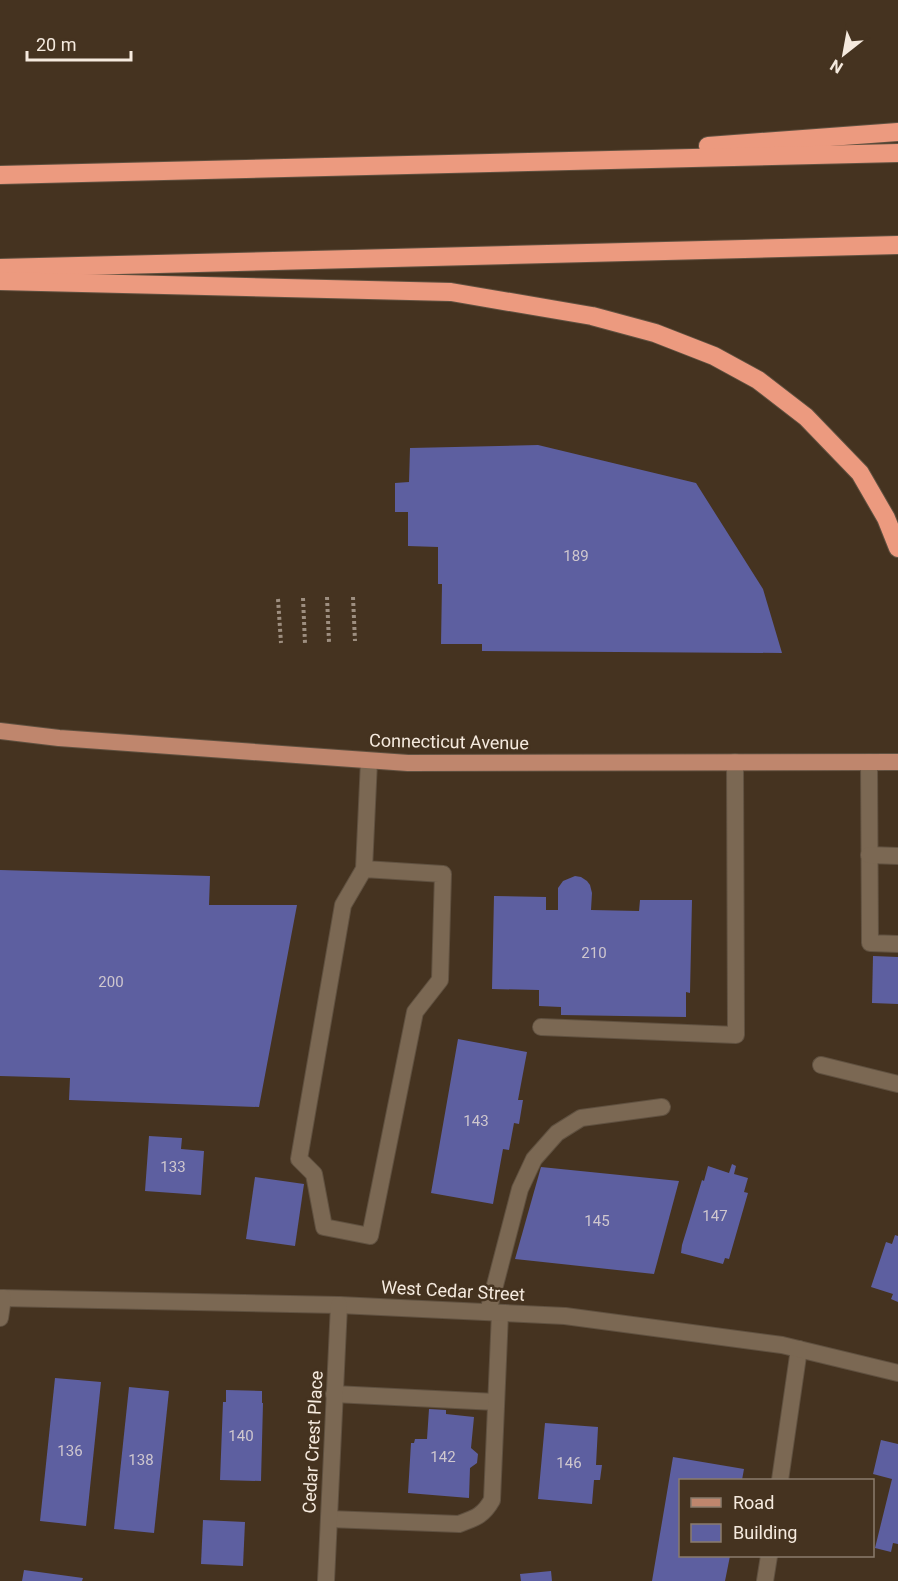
<svg xmlns="http://www.w3.org/2000/svg" width="898" height="1581" viewBox="0 0 898 1581" font-family="Roboto,sans-serif">
  <rect width="100%" height="100%" fill="#453320"/>
  <g fill="#5d5fa0">
    <path d="M 538,445 L 696,483 L 763,589 L 782,653 L 482,651 L 482,644 L 441,644 L 442,584 L 438,584 L 438,547 L 408,546 L 408,512 L 395,512 L 395,483 L 409,482 L 410,448 Z"/>
    <path d="M 0,870 L 210,876 L 209,905 L 297,905 L 259,1107 L 69,1100 L 70,1078 L 0,1076 Z"/>
    <path d="M 575,876 L 581,877 L 587,881 L 590,885 L 592,893 L 591,910 L 639,911 L 640,900 L 692,900 L 690,993 L 686,992 L 686,1017 L 561,1015 L 561,1007 L 539,1006 L 539,990 L 492,989 L 494,896 L 546,897 L 546,910 L 558,910 L 558,888 L 563,881 Z"/>
    <path d="M 873,956 L 898,957 L 898,1004 L 872,1003 Z"/>
    <path d="M 458,1039 L 527,1052 L 518,1100 L 523,1100 L 519,1124 L 514,1123 L 509,1150 L 503,1149 L 493,1204 L 431,1193 Z"/>
    <path d="M 149,1136 L 182,1138 L 181,1149 L 204,1151 L 201,1195 L 145,1191 Z"/>
    <path d="M 732,1164 L 736,1166 L 734,1174 L 748,1178 L 744,1192 L 748,1193 L 729,1259 L 725,1258 L 723,1264 L 681,1253 L 682,1245 L 702,1180 L 704,1181 L 708,1166 L 729,1173 Z"/>
    <path d="M 541,1167 L 679,1181 L 654,1274 L 515,1259 Z"/>
    <path d="M 255,1177 L 304,1184 L 295,1246 L 246,1239 Z"/>
    <path d="M 895,1235 L 898,1236 L 898,1302 L 891,1299 L 893,1294 L 871,1287 L 886,1242 L 892,1244 Z"/>
    <path d="M 55,1378 L 101,1382 L 86,1526 L 40,1521 Z"/>
    <path d="M 129,1387 L 169,1391 L 154,1533 L 114,1529 Z"/>
    <path d="M 226,1390 L 262,1391 L 262,1403 L 263,1403 L 261,1481 L 220,1480 L 223,1402 L 226,1402 Z"/>
    <path d="M 429,1409 L 446,1410 L 446,1414 L 474,1417 L 471,1448 L 478,1454 L 477,1463 L 470,1468 L 469,1498 L 408,1493 L 411,1443 L 414,1443 L 415,1439 L 427,1439 Z"/>
    <path d="M 545,1423 L 598,1427 L 596,1465 L 602,1465 L 600,1480 L 594,1480 L 592,1504 L 538,1499 Z"/>
    <path d="M 881,1440 L 898,1444 L 898,1544 L 893,1543 L 891,1552 L 875,1548 L 892,1479 L 873,1474 Z"/>
    <path d="M 673,1457 L 744,1469 L 742,1480 L 680,1480 L 680,1556 L 730,1556 L 725,1581 L 652,1581 Z"/>
    <path d="M 203,1520 L 245,1522 L 243,1566 L 201,1564 Z"/>
    <path d="M 24,1570 L 83,1578 L 82,1581 L 22,1581 Z"/>
    <path d="M 551,1571 L 552,1581 L 521,1581 L 520,1574 Z"/>
  </g>
  <g fill="none" stroke-linecap="round" stroke-linejoin="round">
    <defs>
      <g id="service">
        <path d="M 869,762 L 870,943 L 898,944"/>
        <path d="M 869,855 L 898,856"/>
        <path d="M 364,869 L 443,874 L 440,980 L 415,1012 L 370,1236 L 324,1227 L 314,1174 L 299,1159 L 343,905 L 364,869 L 369,761"/>
        <path d="M 541,1027 L 736,1035 L 735,762"/>
        <path d="M 821,1065 L 898,1084"/>
        <path d="M 488,1312 L 520,1189 L 534,1159 L 557,1133 L 581,1118 L 662,1107"/>
        <path d="M 334,1394 L 496,1402"/>
        <path d="M 780,1480 L 799,1349"/>
        <path d="M 329,1519 L 459,1524 C 475,1518 483,1516 492,1500 L 500,1313"/>
        <path d="M 765,1581 L 769,1556"/>
      </g>
      <g id="minor">
        <path d="M 0,1298 L 339,1305 L 565,1316 L 782,1345 L 898,1373"/>
        <path d="M 0,1318 L 3,1298"/>
        <path d="M 326,1581 L 339,1305"/>
      </g>
      <path id="primary" d="M 0,731 L 59,738 L 408,763 L 898,762"/>
      <g id="motorway">
        <path d="M 708,146 L 898,132"/>
        <path d="M 0,175 L 898,153"/>
        <path d="M 0,268 L 898,245"/>
        <path d="M 0,281 L 451,292 L 592,316 L 655,333 L 714,356 L 758,380 L 806,417 L 860,473 L 886,518 L 898,548"/>
      </g>
    </defs>
    <use href="#service" stroke="#605140" stroke-width="18"/>
    <use href="#minor" stroke="#605140" stroke-width="18"/>
    <use href="#primary" stroke="#605140" stroke-width="18"/>
    <use href="#motorway" stroke="#605140" stroke-width="20"/>
    <g stroke="#9e8f80" stroke-width="4" stroke-dasharray="3 3" stroke-linecap="butt">
      <path d="M 327,597 L 329,642"/>
      <path d="M 353,597 L 355,641"/>
      <path d="M 303,598 L 305,643"/>
      <path d="M 278,599 L 281,643"/>
    </g>
    <use href="#service" stroke="#7b6853" stroke-width="16"/>
    <use href="#minor" stroke="#7b6853" stroke-width="16"/>
    <use href="#primary" stroke="#bf866d" stroke-width="16"/>
    <use href="#motorway" stroke="#ec9a7f" stroke-width="18"/>
  </g>
  <g text-anchor="middle" stroke-width="5" stroke-linejoin="round" paint-order="stroke">
    <g font-size="15" fill="#cfc7ce">
      <text x="576" y="561">189</text>
      <text x="594" y="958">210</text>
      <text x="111" y="987">200</text>
      <text x="476" y="1126">143</text>
      <text x="173" y="1172">133</text>
      <text x="715" y="1221">147</text>
      <text x="597" y="1226">145</text>
      <text x="241" y="1441">140</text>
      <text x="70" y="1456">136</text>
      <text x="443" y="1462">142</text>
      <text x="141" y="1465">138</text>
      <text x="569" y="1468">146</text>
    </g>
    <g font-size="18" fill="#f5eade" stroke="#453320">
      <text transform="translate(449 742) rotate(1)" y="6">Connecticut Avenue</text>
      <text transform="translate(453 1291) rotate(3)" y="6">West Cedar Street</text>
      <text transform="translate(313 1442) rotate(-87)" y="6">Cedar Crest Place</text>
    </g>
  </g>
  <rect x="679" y="1479" width="195" height="78" fill="#453320" stroke="#8b7c6c" stroke-width="1.5"/>
  <rect x="691" y="1498" width="30" height="9" fill="#bf866d" stroke="#8b7c6c" stroke-width="1.5"/>
  <text x="733" y="1509" font-size="18" fill="#f5eade">Road</text>
  <rect x="691" y="1524" width="30" height="18" fill="#5d5fa0" stroke="#8b7c6c" stroke-width="1.5"/>
  <text x="733" y="1539" font-size="18" fill="#f5eade">Building</text>
  <g transform="translate(844 54) rotate(211)" stroke="#453320" stroke-width="4.5" paint-order="stroke">
  <path d="M0-4.5L10 22L0 15L-10 22Z" fill="#f5eade"/>
  <text y="-9" font-size="16" font-weight="bold" text-anchor="middle" fill="#f5eade">N</text>
  </g>
  <path d="M27 51v9h104v-9" fill="none" stroke="#f5eade" stroke-width="3"/>
  <text x="36" y="51" font-size="18" fill="#f5eade" stroke="#453320" stroke-width="4.5" paint-order="stroke">20 m</text>
</svg>
